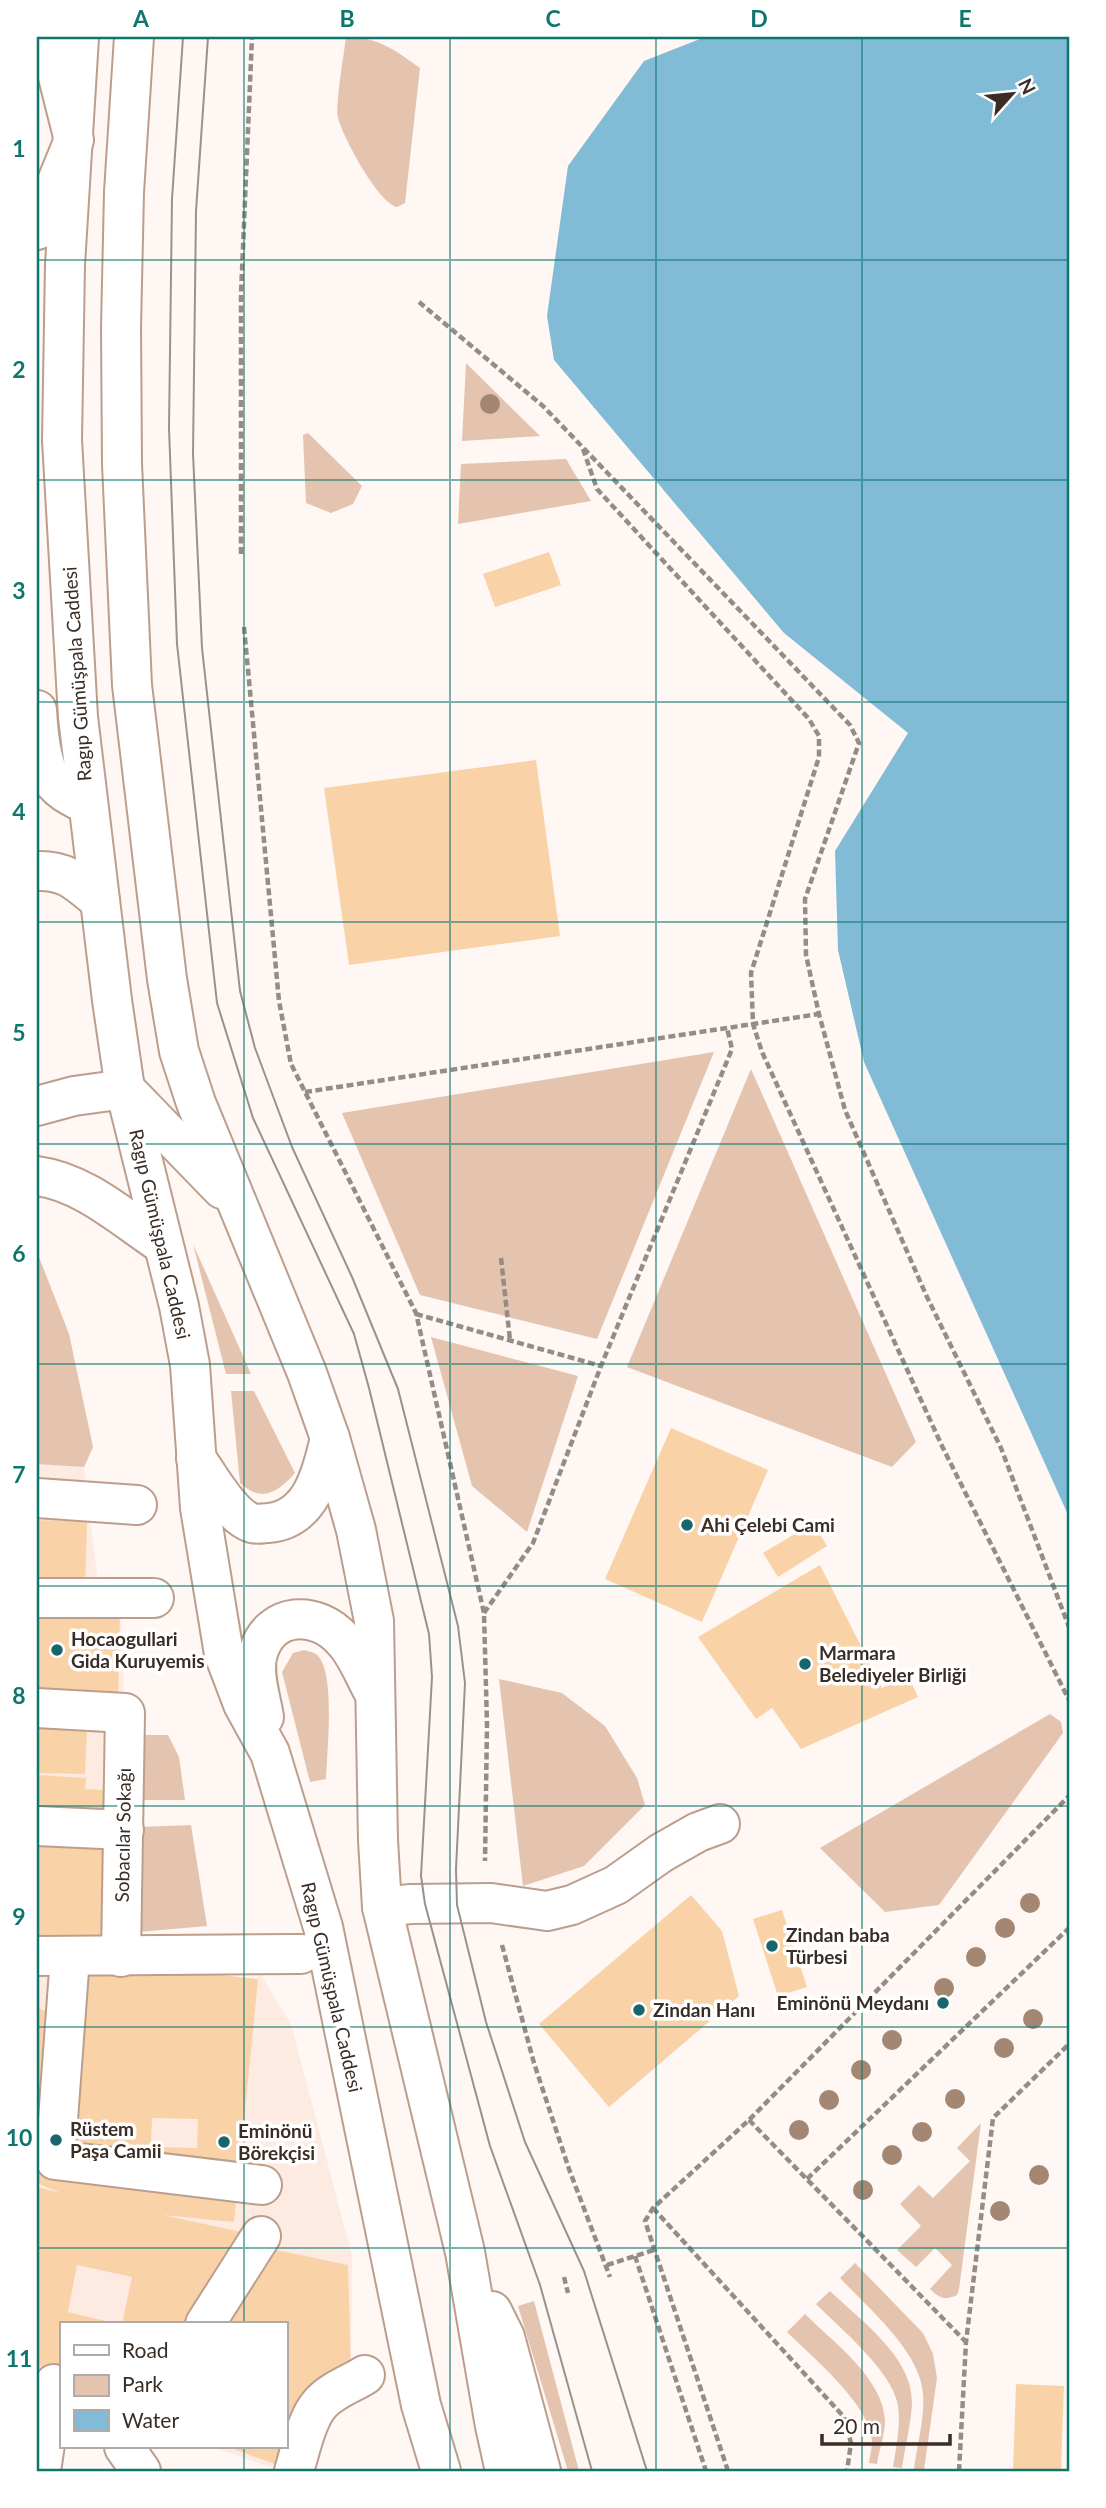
<svg xmlns="http://www.w3.org/2000/svg" width="1106" height="2508" viewBox="0 0 1106 2508" font-family="Lato,sans-serif">
  <rect width="100%" height="100%" fill="#fef7f3"/>
  <path fill="#fdeae1" d="M 37,1252 L 69,1334 L 93,1447 L 84,1468 L 100,1600 L 120,1607 L 125,1713 L 121,1965 L 257,1979 L 259,1972 L 291,2024 L 352,2256 L 351,2375 L 282,2471 L 212,2447 L 285,2447 L 285,2324 L 61,2324 L 61,2375 L 37,2410 Z"/>
  <g fill="#e4c3af">
    <path d="M 346,37 C 378,37 395,50 420,68 L 405,203 L 397,207 C 378,203 343,137 338,118 C 335,106 344,53 346,37 Z"/>
    <path d="M 466,363 L 540,436 L 462,441 Z"/>
    <path d="M 308,433 L 362,486 L 353,504 L 331,513 L 306,503 L 303,435 Z"/>
    <path d="M 566,459 L 591,501 L 458,524 L 461,464 Z"/>
    <path d="M 714,1052 L 597,1339 L 420,1295 L 342,1113 Z"/>
    <path d="M 751,1069 L 916,1442 L 892,1467 L 627,1367 Z"/>
    <path d="M 193,1244 L 251,1374 L 226,1374 Z"/>
    <path d="M 37,1252 L 69,1334 L 93,1447 L 84,1467 L 37,1464 Z"/>
    <path d="M 431,1337 L 578,1376 L 527,1532 L 472,1486 Z"/>
    <path d="M 231,1391 L 254,1391 L 295,1473 C 277,1493 262,1503 240,1483 Z"/>
    <path d="M 304,1650 C 310,1652 315,1652 319,1657 C 335,1677 327,1752 326,1779 L 310,1782 L 282,1672 L 293,1653 Z"/>
    <path d="M 499,1679 L 562,1693 L 605,1726 L 637,1778 L 645,1805 L 584,1866 L 523,1886 Z"/>
    <path d="M 1050,1714 L 1061,1722 L 1063,1733 L 939,1905 L 885,1912 L 820,1848 Z"/>
    <path d="M 140,1735 L 168,1735 L 179,1757 L 185,1800 L 142,1800 Z"/>
    <path d="M 191,1825 L 207,1926 L 139,1932 L 140,1827 Z"/>
    <path d="M 981,2123 L 959,2289 L 957,2295 C 944,2301 940,2298 930,2289 L 952,2265 L 935,2248 L 916,2267 L 897,2250 L 921,2226 L 900,2204 L 919,2185 L 933,2198 L 970,2161 L 957,2148 Z"/>
    <path d="M 855,2263 L 923,2333 L 933,2354 L 937,2378 L 924,2470 L 914,2469 C 917,2446 925,2416 923,2394 C 920,2351 869,2309 840,2278 Z"/>
    <path d="M 830,2291 C 860,2320 913,2357 912,2403 C 911,2424 905,2447 902,2468 L 893,2467 C 896,2447 901,2426 898,2406 C 894,2373 840,2328 816,2304 Z"/>
    <path d="M 534,2301 L 579,2471 L 568,2471 L 518,2306 Z"/>
    <path d="M 805,2314 C 833,2342 884,2379 885,2421 C 885,2434 879,2450 877,2464 L 869,2463 C 870,2456 872,2448 872,2441 C 869,2403 813,2358 787,2332 Z"/>
  </g>
  <path fill="#82bbd5" d="M 705,37 L 1069,37 L 1069,1517 L 864,1062 L 838,950 L 835,851 L 908,733 L 784,633 L 554,360 L 547,316 L 568,166 L 644,61 Z"/>
  <g fill="#f9d2a8" fill-rule="evenodd">
    <path d="M 549,552 L 561,585 L 495,607 L 483,574 Z"/>
    <path d="M 536,760 L 560,936 L 349,965 L 324,788 Z"/>
    <path d="M 671,1428 L 768,1470 L 702,1622 L 605,1579 Z"/>
    <path d="M 37,1520 L 87,1522 L 85,1591 L 37,1589 Z"/>
    <path d="M 813,1523 L 827,1546 L 778,1577 L 763,1553 Z"/>
    <path d="M 820,1565 L 882,1688 L 908,1675 L 918,1697 L 801,1749 L 772,1708 L 756,1719 L 698,1637 Z"/>
    <path d="M 37,1607 L 120,1607 L 118,1701 L 37,1699 Z"/>
    <path d="M 37,1727 L 87,1728 L 85,1774 L 37,1773 Z"/>
    <path d="M 37,1775 L 86,1778 L 85,1789 L 120,1791 L 117,1823 L 37,1818 Z"/>
    <path d="M 37,1830 L 121,1835 L 114,1956 L 37,1949 Z"/>
    <path d="M 691,1895 L 722,1931 L 739,1996 L 609,2107 L 539,2024 Z"/>
    <path d="M 782,1910 L 807,1987 L 778,1996 L 753,1919 Z"/>
    <path d="M 85,1961 L 258,1979 L 234,2222 L 163,2215 L 246,2233 L 190,2324 L 122,2324 L 132,2277 L 77,2265 L 68,2312 L 118,2324 L 61,2324 L 61,2370 L 37,2366 L 37,2187 L 61,2193 L 37,2183 L 37,2008 L 73,2021 ZM 152,2118 L 198,2119 L 197,2148 L 151,2147 Z"/>
    <path d="M 267,2248 L 348,2265 L 351,2375 L 291,2470 L 228,2447 L 285,2447 L 285,2324 L 226,2324 Z"/>
    <path d="M 1016,2384 L 1064,2386 L 1061,2471 L 1013,2471 Z"/>
  </g>
  <g fill="none" stroke-linecap="round" stroke-linejoin="round">
    <defs>
      <g id="minor">
        <path d="M 37,230 L 74,140 L 48,37"/>
        <path d="M 37,710 C 38,728 41,758 49,775 C 56,790 74,798 88,805"/>
        <path d="M 37,871 C 67,870 78,883 100,901"/>
        <path d="M 37,1106 L 74,1096 L 125,1089"/>
        <path d="M 37,1176 C 84,1182 124,1219 162,1244"/>
        <path d="M 37,1498 L 137,1505"/>
        <path d="M 37,1598 L 154,1598"/>
        <path d="M 37,1708 L 125,1713 L 121,1957"/>
        <path d="M 37,1826 L 124,1830"/>
        <path d="M 382,1907 L 411,1904 L 491,1903 L 547,1911 L 572,1905 L 616,1885 L 661,1853 L 698,1832 L 720,1824"/>
        <path d="M 37,1956 L 301,1954"/>
        <path d="M 70,1957 L 55,2160 L 262,2185"/>
        <path d="M 205,2324 L 261,2236"/>
        <path d="M 124,2447 L 141,2471"/>
        <path d="M 41,2471 L 54,2384"/>
        <path d="M 294,2471 C 300,2452 306,2420 319,2405 C 330,2391 351,2384 365,2375"/>
      </g>
      <g id="major">
        <path d="M 79,37 L 65,265 L 62,440 L 78,717 L 112,1000 L 125,1089 L 179,1306 L 190,1365 L 200,1508 L 224,1654 L 243,1704 L 270,1753 L 323,1927 L 421,2405 L 441,2471"/>
        <path d="M 134,37 L 124,192 L 121,328 L 122,464 L 132,685 L 167,979 L 179,1051 L 196,1103 L 307,1373 L 330,1438 L 356,1530 L 374,1621 L 378,1840 L 382,1907 L 465,2252 L 495,2426 L 505,2471"/>
        <path d="M 125,1089 L 222,1189"/>
        <path d="M 196,1458 C 209,1476 230,1516 252,1523 C 256,1525 264,1523 268,1523 C 311,1520 322,1473 330,1438"/>
        <path d="M 264,1717 C 261,1698 252,1672 258,1653 C 270,1611 317,1610 343,1640 C 356,1653 364,1675 373,1691"/>
        <path d="M 492,2311 L 505,2337 L 541,2471"/>
      </g>
    </defs>
    <use href="#minor" stroke="#bc9e8c" stroke-width="42"/>
    <use href="#major" stroke="#bc9e8c" stroke-width="42"/>
    <g stroke="#968c86" stroke-width="4.5" stroke-dasharray="7 3.5" stroke-linecap="butt">
      <path d="M 419,302 L 543,406 L 850,725 L 859,743 L 805,899 L 806,955 L 819,1014 L 845,1110 L 927,1297 L 1001,1448 L 1069,1627"/>
      <path d="M 583,449 L 597,489 L 809,719 L 819,736 L 819,757 L 751,973 L 753,1024 L 762,1052 L 942,1446 L 1069,1700"/>
      <path d="M 241,554 L 241,294 L 252,37"/>
      <path d="M 244,627 L 279,1001 L 291,1064 L 416,1313 L 484,1613 L 487,1725 L 485,1861"/>
      <path d="M 305,1092 L 819,1014"/>
      <path d="M 501,1258 L 510,1340"/>
      <path d="M 416,1314 L 601,1366"/>
      <path d="M 484,1613 L 533,1543 L 601,1366 L 732,1049 L 727,1028"/>
      <path d="M 502,1945 L 534,2063 L 569,2169 L 610,2277"/>
      <path d="M 749,2120 L 966,2342"/>
      <path d="M 807,2179 L 1069,1928"/>
      <path d="M 653,2208 L 844,2417 L 851,2443 L 847,2471"/>
      <path d="M 635,2256 L 706,2471"/>
      <path d="M 607,2265 L 654,2250"/>
      <path d="M 564,2277 L 568,2293"/>
      <path d="M 728,2471 L 645,2221 L 653,2208 L 749,2120 L 1069,1796"/>
      <path d="M 959,2471 L 966,2342 L 993,2118 L 1069,2044"/>
    </g>
    <use href="#minor" stroke="#fff" stroke-width="38"/>
    <use href="#major" stroke="#fff" stroke-width="38"/>
    <g stroke="#9a918b" stroke-width="2">
      <path d="M 183,37 L 172,199 L 169,428 L 177,644 L 217,1003 L 253,1118 L 354,1334 L 369,1388 L 429,1634 L 432,1677 L 421,1876 L 425,1904 L 490,2146 L 540,2285 L 592,2471"/>
      <path d="M 208,37 L 196,211 L 193,454 L 202,648 L 240,991 L 255,1048 L 292,1147 L 352,1277 L 398,1389 L 458,1626 L 465,1683 L 456,1869 L 457,1905 L 486,2022 L 525,2142 L 584,2271 L 647,2471"/>
    </g>
  </g>
  <g fill="#a38772">
    <circle cx="490" cy="404" r="10"/>
    <circle cx="1030" cy="1903" r="10"/>
    <circle cx="1005" cy="1928" r="10"/>
    <circle cx="976" cy="1957" r="10"/>
    <circle cx="944" cy="1988" r="10"/>
    <circle cx="1033" cy="2019" r="10"/>
    <circle cx="892" cy="2040" r="10"/>
    <circle cx="1004" cy="2048" r="10"/>
    <circle cx="861" cy="2070" r="10"/>
    <circle cx="955" cy="2099" r="10"/>
    <circle cx="829" cy="2100" r="10"/>
    <circle cx="799" cy="2130" r="10"/>
    <circle cx="922" cy="2132" r="10"/>
    <circle cx="892" cy="2155" r="10"/>
    <circle cx="1039" cy="2175" r="10"/>
    <circle cx="863" cy="2190" r="10"/>
    <circle cx="1000" cy="2211" r="10"/>
  </g>
  <path fill="none" stroke="#0f766e" stroke-width="2" stroke-opacity="0.55" d="M 244,37 L 244,2324M 450,37 L 450,2471M 656,37 L 656,2471M 862,37 L 862,2471M 37,260 L 1069,260M 37,480 L 1069,480M 37,702 L 1069,702M 37,922 L 1069,922M 37,1144 L 1069,1144M 37,1364 L 1069,1364M 37,1586 L 1069,1586M 37,1806 L 1069,1806M 37,2027 L 1069,2027M 37,2248 L 1069,2248M 244,2447 L 244,2471"/>
  <g fill="#18666d" stroke="#fff" stroke-width="2.5">
    <circle cx="687" cy="1525" r="7"/>
    <circle cx="57" cy="1650" r="7"/>
    <circle cx="805" cy="1664" r="7"/>
    <circle cx="772" cy="1946" r="7"/>
    <circle cx="943" cy="2003" r="7"/>
    <circle cx="639" cy="2010" r="7"/>
    <circle cx="56" cy="2140" r="7"/>
    <circle cx="224" cy="2142" r="7"/>
  </g>
  <g text-anchor="middle" stroke-width="7" stroke-linejoin="round" paint-order="stroke">
    <g font-size="19" fill="#392d25" stroke="#fff">
      <text transform="translate(77 674) rotate(-94)" y="7">Ragıp Gümüşpala Caddesi</text>
      <text transform="translate(160 1234) rotate(77)" y="7">Ragıp Gümüşpala Caddesi</text>
      <text transform="translate(123 1835) rotate(-89)" y="7">Sobacılar Sokağı</text>
      <text transform="translate(332 1987) rotate(77)" y="7">Ragıp Gümüşpala Caddesi</text>
    </g>
    <g font-size="19" font-weight="bold" fill="#392d25" stroke="#fff" text-anchor="start">
      <text x="701" y="1532">Ahi Çelebi Cami</text>
      <text x="71" y="1646">Hocaogullari<tspan x="71" dy="22">Gida Kuruyemis</tspan></text>
      <text x="819" y="1660">Marmara<tspan x="819" dy="22">Belediyeler Birliği</tspan></text>
      <text x="786" y="1942">Zindan baba<tspan x="786" dy="22">Türbesi</tspan></text>
      <text x="929" y="2010" text-anchor="end">Eminönü Meydanı</text>
      <text x="653" y="2017">Zindan Hanı</text>
      <text x="70" y="2136">Rüstem<tspan x="70" dy="22">Paşa Camii</tspan></text>
      <text x="238" y="2138">Eminönü<tspan x="238" dy="22">Börekçisi</tspan></text>
    </g>
  </g>
  <rect width="1106" height="2508" fill="none" stroke="#ffffff" stroke-width="77"/>
  <rect x="60" y="2322" width="228" height="126" fill="#ffffff" stroke="#b0aba8" stroke-width="2"/>
  <rect x="74" y="2345" width="35" height="10" fill="#ffffff" stroke="#b0aba8" stroke-width="2"/>
  <text x="122" y="2358" font-size="21" fill="#392d25">Road</text>
  <rect x="74" y="2375" width="35" height="21" fill="#e4c3af" stroke="#b0aba8" stroke-width="2"/>
  <text x="122" y="2392" font-size="21" fill="#392d25">Park</text>
  <rect x="74" y="2410" width="35" height="21" fill="#82bbd5" stroke="#b0aba8" stroke-width="2"/>
  <text x="122" y="2428" font-size="21" fill="#392d25">Water</text>
  <g transform="translate(1012 94) rotate(63)" stroke="#ffffff" stroke-width="5" paint-order="stroke">
  <path d="M0-5L12 26L0 18L-12 26Z" fill="#392d25"/>
  <text y="-10" font-size="19" font-weight="bold" text-anchor="middle" fill="#392d25">N</text>
  </g>
  <path d="M822 2434v10h128v-10" fill="none" stroke="#392d25" stroke-width="3.5"/>
  <text x="833" y="2434" font-size="21" fill="#392d25" stroke="#ffffff" stroke-width="5" paint-order="stroke">20 m</text>
  <rect x="38" y="38" width="1030" height="2432" fill="none" stroke="#0f766e" stroke-width="2.5"/>
  <g font-size="23" text-anchor="middle" font-weight="bold" fill="#0f766e">
    <text x="141" y="27">A</text>
    <text x="347" y="27">B</text>
    <text x="553" y="27">C</text>
    <text x="759" y="27">D</text>
    <text x="965" y="27">E</text>
    <text x="19" y="157">1</text>
    <text x="19" y="378">2</text>
    <text x="19" y="599">3</text>
    <text x="19" y="820">4</text>
    <text x="19" y="1041">5</text>
    <text x="19" y="1262">6</text>
    <text x="19" y="1483">7</text>
    <text x="19" y="1704">8</text>
    <text x="19" y="1925">9</text>
    <text x="19" y="2146">10</text>
    <text x="19" y="2367">11</text>
  </g>
</svg>
